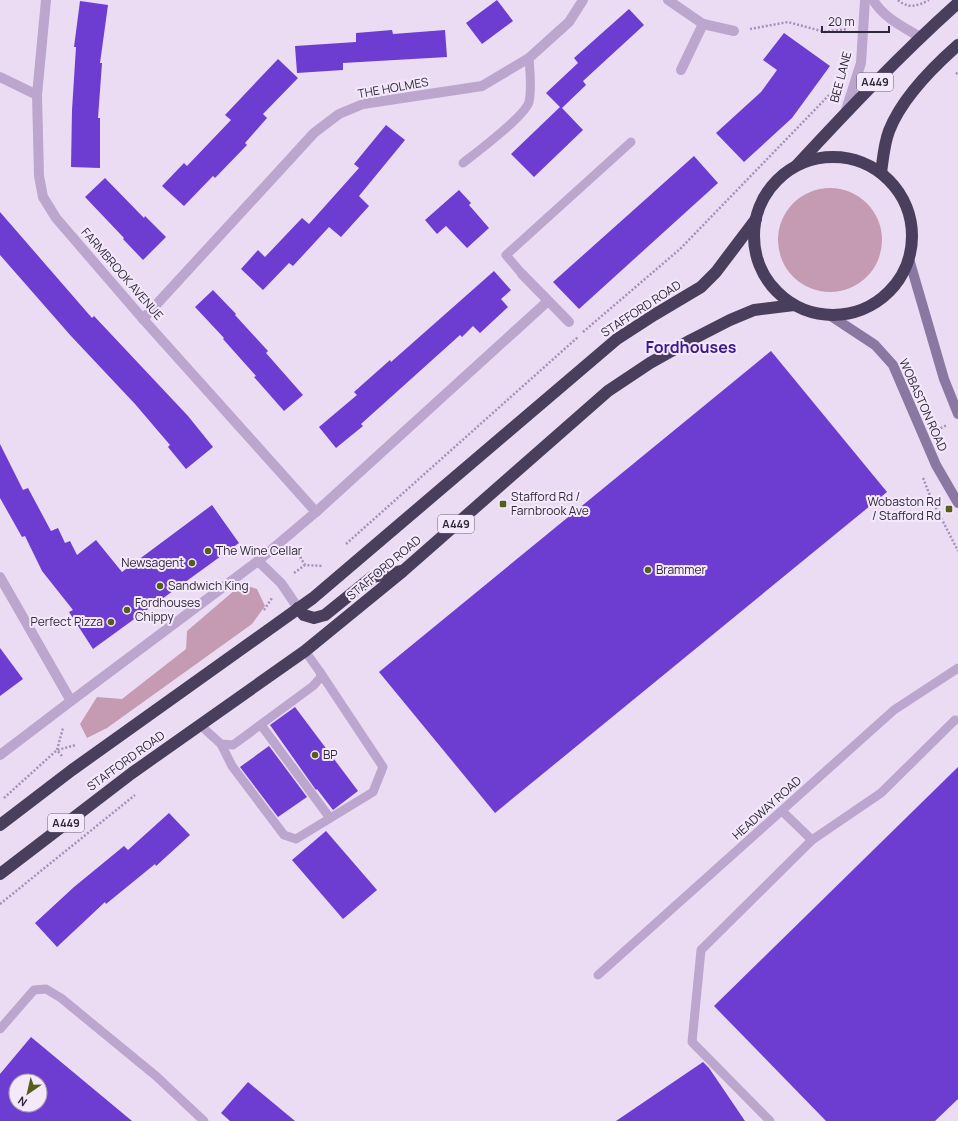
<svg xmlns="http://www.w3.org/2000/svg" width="958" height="1121" viewBox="0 0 958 1121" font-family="Manrope,sans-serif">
  <rect width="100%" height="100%" fill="#ebdcf4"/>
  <g fill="#c59ab3">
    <circle cx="830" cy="240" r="52"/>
    <path d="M 242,584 L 257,589 L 265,606 L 252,624 L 107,728 L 87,738 L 80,724 L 97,697 L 122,699 L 186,649 L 187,631 Z"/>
  </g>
  <g fill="#6d3cd1" fill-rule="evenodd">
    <path d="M 497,0 L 513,21 L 482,44 L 466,23 Z"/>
    <path d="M 80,1 L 108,5 L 100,63 L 102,63 L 98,118 L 100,118 L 100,168 L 71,167 L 72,110 L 76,47 L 74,47 Z"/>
    <path d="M 629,9 L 644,25 L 583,81 L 586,85 L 562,108 L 583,130 L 534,177 L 511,154 L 560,107 L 546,93 L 578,63 L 574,58 Z"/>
    <path d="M 392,30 L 393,34 L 445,30 L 447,57 L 343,63 L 343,70 L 297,73 L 295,46 L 356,42 L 356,33 Z"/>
    <path d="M 784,33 L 830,66 L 792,118 L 744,162 L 716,133 L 761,92 L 777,70 L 763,60 Z"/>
    <path d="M 278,59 L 298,78 L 263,114 L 267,118 L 245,143 L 247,145 L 215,178 L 213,176 L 184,206 L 162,186 L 184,163 L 187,166 L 231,120 L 225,115 Z"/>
    <path d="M 386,125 L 405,140 L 359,196 L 369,206 L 341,237 L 329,227 L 293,266 L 289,263 L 263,290 L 241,269 L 258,250 L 265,257 L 302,218 L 309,224 L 359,168 L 354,164 Z"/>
    <path d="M 694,156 L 718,183 L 579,309 L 553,282 Z"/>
    <path d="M 105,178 L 144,218 L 145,216 L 166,237 L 143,260 L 123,239 L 124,238 L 85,197 Z"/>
    <path d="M 459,190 L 471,203 L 469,205 L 489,228 L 467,248 L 446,226 L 437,234 L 425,220 Z"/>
    <path d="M 0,212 L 92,318 L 94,316 L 188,416 L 213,447 L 186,469 L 168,447 L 170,445 L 135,404 L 71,336 L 0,255 Z"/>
    <path d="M 494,271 L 511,290 L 501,299 L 508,307 L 480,333 L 473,326 L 462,337 L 460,335 L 361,424 L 363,426 L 336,448 L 319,427 L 357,395 L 354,392 L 390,360 L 391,362 Z"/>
    <path d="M 213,290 L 236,314 L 235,315 L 268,351 L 266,353 L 303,395 L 284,411 L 254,377 L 256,376 L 223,339 L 224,338 L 195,307 Z"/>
    <path d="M 771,351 L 887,492 L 495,813 L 379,672 Z"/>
    <path d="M 0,444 L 23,490 L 28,488 L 51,531 L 58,528 L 65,543 L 70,541 L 77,555 L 96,540 L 122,572 L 212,505 L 239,543 L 93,649 L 69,612 L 73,610 L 42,571 L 25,536 L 22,537 L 0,498 Z"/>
    <path d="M 0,648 L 23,679 L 0,696 Z"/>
    <path d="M 295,707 L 358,791 L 333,810 L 317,789 L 316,790 L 270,725 Z"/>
    <path d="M 269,746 L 307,797 L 278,817 L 240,767 Z"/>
    <path d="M 958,767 L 958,1099 L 935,1121 L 826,1121 L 714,1006 Z"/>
    <path d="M 169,813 L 190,835 L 156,866 L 155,864 L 106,904 L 105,902 L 57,947 L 35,923 L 74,887 L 124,846 L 128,850 Z"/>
    <path d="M 326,831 L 377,890 L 343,919 L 292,860 Z"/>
    <path d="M 31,1037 L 132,1121 L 0,1121 L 0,1074 ZM 16,1081 L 40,1081 L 40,1105 L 16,1105 Z"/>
    <path d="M 703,1062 L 709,1068 L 745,1121 L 616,1121 Z"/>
    <path d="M 248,1082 L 295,1121 L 230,1121 L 221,1113 Z"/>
  </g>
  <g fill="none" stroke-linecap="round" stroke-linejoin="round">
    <g stroke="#a690ba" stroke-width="2.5" stroke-dasharray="2 2" stroke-linecap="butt">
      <path d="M 898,0 C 908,9 918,6 929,0"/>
      <path d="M 750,29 L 788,22 L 825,32 L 847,29"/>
      <path d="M 956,74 L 958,72"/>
      <path d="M 583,332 L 680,249 L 834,90"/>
      <path d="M 937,430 L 947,425"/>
      <path d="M 923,478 L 931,498 L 958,551"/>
      <path d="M 346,544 L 578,337"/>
      <path d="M 296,550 L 305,565"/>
      <path d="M 294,573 L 305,565 L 322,566"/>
      <path d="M 264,610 L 272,598"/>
      <path d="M 62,756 L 57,750 L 63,728"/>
      <path d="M 4,798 L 57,750 L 76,745"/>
      <path d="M 0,904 L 135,795"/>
    </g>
    <g stroke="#bca6ce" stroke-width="9">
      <path d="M 463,163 C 477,152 525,116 529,102 C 532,88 530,72 529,58"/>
      <path d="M 522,274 L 506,255 L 631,142"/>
      <path d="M 200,725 L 221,744 L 233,745 L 313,686 L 321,677 L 320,672 L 305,651"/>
      <path d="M 261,725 L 330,818"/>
      <path d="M 221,744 L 232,766 L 284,835 L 296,839 L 373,792 L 383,767 L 320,672"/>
      <path d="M 812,840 L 881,793 L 955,720"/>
      <path d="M 598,975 L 894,710 L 958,668"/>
      <path d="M 0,1029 L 34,990 L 46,989 L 61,998 L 156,1076 L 204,1121"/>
      <path d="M 770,1121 L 692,1042 L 701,950 L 812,840 L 782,811"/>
    </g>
    <g stroke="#bca6ce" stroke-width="10">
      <path d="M 46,0 L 37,95 L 39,176 L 43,197 L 56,218 L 143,319 L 316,512"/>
      <path d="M 668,0 L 703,24 L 734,31"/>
      <path d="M 873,0 C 884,18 903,27 920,37"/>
      <path d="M 681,70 L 703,24"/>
      <path d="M 0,77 L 37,95"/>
      <path d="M 845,113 L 861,63 L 865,0"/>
      <path d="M 522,274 L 569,322"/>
      <path d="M 143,319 L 314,133 L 339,114 L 363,104 L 482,86 L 529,58 L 569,22 L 583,0"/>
      <path d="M 258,561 L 281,583 L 298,608"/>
      <path d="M 0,577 L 71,701"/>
      <path d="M 0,755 L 71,701 L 258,561 L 316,512 L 548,301"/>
    </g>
    <g stroke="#8a77a2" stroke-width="10">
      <path d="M 909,259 L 944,379 L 958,414"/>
      <path d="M 831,316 L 875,345 L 893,365 L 936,465 L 958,503"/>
    </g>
    <g stroke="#493e5b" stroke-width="12">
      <circle cx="833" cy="236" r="79"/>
      <path d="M 797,165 C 849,109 901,54 958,3"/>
      <path d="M 881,173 C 883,159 884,144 889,131 C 901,100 933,67 958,45"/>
      <path d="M 298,608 L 304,615 L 314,618 L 325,615 L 372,577 L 402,571"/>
      <path d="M 0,825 L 72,770 L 313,598 L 617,339 L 654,315 L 701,287 L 716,272 L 756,219"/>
      <path d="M 0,874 L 132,773 L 305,651 L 403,571 L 608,391 L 650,363 L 691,340 L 730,320 L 754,310 L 794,305"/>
    </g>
  </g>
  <g fill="#555f19" stroke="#f4e9fb" stroke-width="1.5">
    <rect x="499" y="500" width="8" height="8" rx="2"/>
    <rect x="945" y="505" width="8" height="8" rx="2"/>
    <circle cx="208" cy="551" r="4"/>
    <circle cx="192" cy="563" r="4"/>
    <circle cx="648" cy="570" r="4"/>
    <circle cx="160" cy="586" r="4"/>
    <circle cx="127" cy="610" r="4"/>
    <circle cx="111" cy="622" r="4"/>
    <circle cx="315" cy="755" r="4"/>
  </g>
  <g text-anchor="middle" stroke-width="4" stroke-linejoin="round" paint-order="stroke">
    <g fill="#f4e9fb" stroke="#6a6273" stroke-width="1">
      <rect x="857" y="73" width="36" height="18" rx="3"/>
      <rect x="438" y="515" width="36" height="18" rx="3"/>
      <rect x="48" y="814" width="36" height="18" rx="3"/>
    </g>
    <g font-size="11" font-weight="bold" fill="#2f2839">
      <text x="875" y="86">A449</text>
      <text x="456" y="528">A449</text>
      <text x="66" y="827">A449</text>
    </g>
    <g font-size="12" fill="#2f2839" stroke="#f4e9fb">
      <text transform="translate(841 77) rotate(-75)" y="4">BEE LANE</text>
      <text transform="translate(393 88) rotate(-10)" y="4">THE HOLMES</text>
      <text transform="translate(122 274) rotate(49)" y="4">FARMBROOK AVENUE</text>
      <text transform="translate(641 309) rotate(-33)" y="4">STAFFORD ROAD</text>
      <text transform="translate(923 405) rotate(66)" y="4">WOBASTON ROAD</text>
      <text transform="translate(384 568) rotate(-40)" y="4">STAFFORD ROAD</text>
      <text transform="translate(126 761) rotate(-36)" y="4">STAFFORD ROAD</text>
      <text transform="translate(767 808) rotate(-42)" y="4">HEADWAY ROAD</text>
    </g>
    <g font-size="12" fill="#2f2839" stroke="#f4e9fb" text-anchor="start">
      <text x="511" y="501">Stafford Rd /<tspan x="511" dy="14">Farnbrook Ave</tspan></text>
      <text x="941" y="506" text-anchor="end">Wobaston Rd<tspan x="941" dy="14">/ Stafford Rd</tspan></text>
      <text x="216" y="555">The Wine Cellar</text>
      <text x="184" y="567" text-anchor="end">Newsagent</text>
      <text x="656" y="574">Brammer</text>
      <text x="168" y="590">Sandwich King</text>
      <text x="135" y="607">Fordhouses<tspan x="135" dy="14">Chippy</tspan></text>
      <text x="103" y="626" text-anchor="end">Perfect Pizza</text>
      <text x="323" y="759">BP</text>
    </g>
    <g font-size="16" font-weight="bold" fill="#3f1891" stroke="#f4e9fb">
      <text x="691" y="353">Fordhouses</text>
    </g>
  </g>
  <g transform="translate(28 1093) rotate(214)"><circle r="19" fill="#f4e9fb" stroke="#a59cad"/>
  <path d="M0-3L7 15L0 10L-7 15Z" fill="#555f19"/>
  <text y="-6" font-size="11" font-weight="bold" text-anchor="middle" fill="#2f2839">N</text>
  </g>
  <path d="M822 26v6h67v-6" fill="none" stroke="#2f2839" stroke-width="2"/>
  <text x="828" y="26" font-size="12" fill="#2f2839" stroke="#f4e9fb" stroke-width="3" paint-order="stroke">20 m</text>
</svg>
